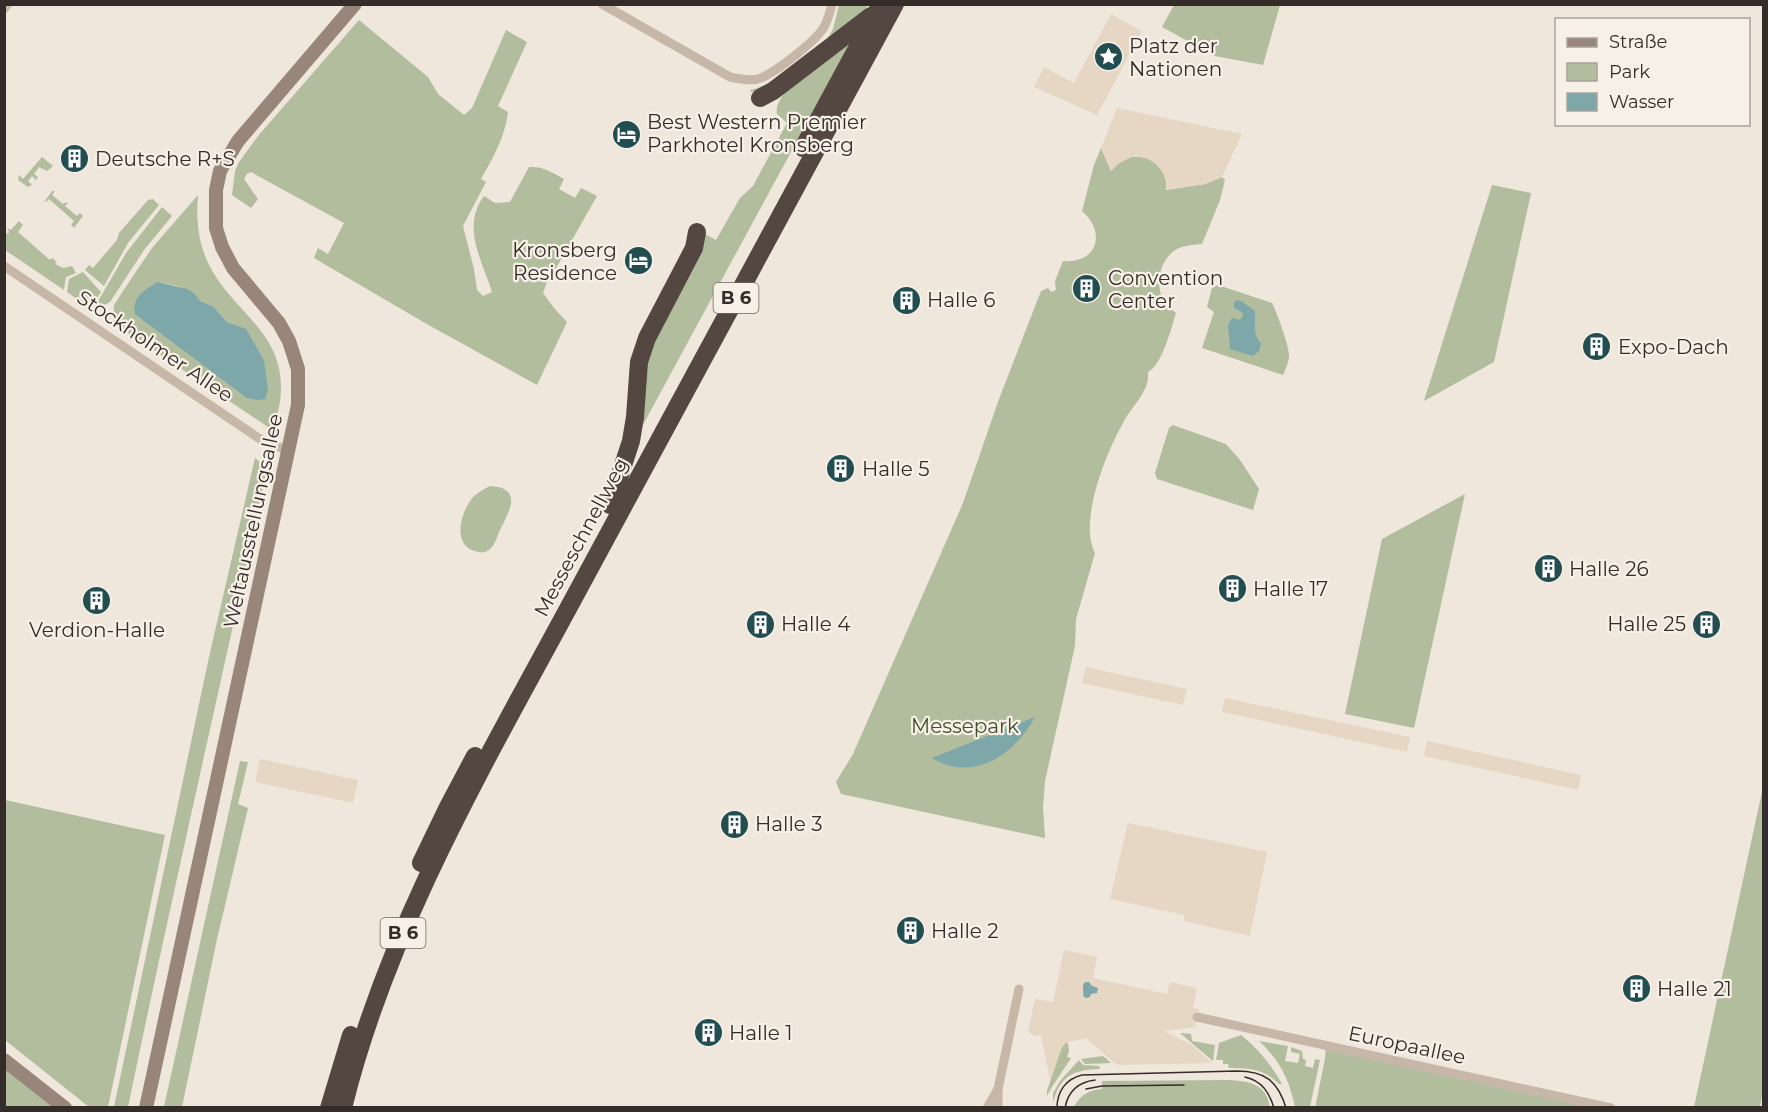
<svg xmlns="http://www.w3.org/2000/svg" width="1768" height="1112" viewBox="0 0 1768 1112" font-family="Montserrat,sans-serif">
  <rect width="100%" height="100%" fill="#efe6dc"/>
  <g fill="#b1bd9d" fill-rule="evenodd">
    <path d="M 839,5 L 868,5 C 863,13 858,20 851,27 C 832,45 776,90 751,92 L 750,90 C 775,85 810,55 828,38 L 833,29 Z"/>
    <path d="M 1174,5 L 1280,5 L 1263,65 L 1215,56 L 1162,27 Z"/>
    <path d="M 359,20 L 428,77 L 438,94 L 464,115 L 472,108 L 506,30 L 527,42 L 498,106 L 508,112 C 505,137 493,158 481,179 L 486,182 L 463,226 L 474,269 L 477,290 L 483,296 L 492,292 C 482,260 461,227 484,196 L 495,203 L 510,202 L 529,167 C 543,166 553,173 564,179 L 559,189 L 575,198 L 581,188 L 597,196 L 555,270 L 550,273 L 543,293 L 554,308 L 567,322 L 537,385 L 425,323 L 314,258 L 318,248 L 328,254 L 344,223 L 251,172 L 247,174 L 244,179 L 258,199 L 251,208 L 232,195 L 235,171 L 239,162 L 258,136 Z"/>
    <path d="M 849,42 L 849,45 L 638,434 L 643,365 L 701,232 L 716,240 L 740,198 L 753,186 L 787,123 L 777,114 C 773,89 830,56 849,42 Z"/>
    <path d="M 1101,148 L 1111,171 C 1117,164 1123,159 1132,157 C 1151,154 1169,171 1166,190 L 1205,184 L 1222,177 L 1225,180 L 1220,200 L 1202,244 C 1193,245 1182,245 1174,251 C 1160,261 1155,283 1163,299 C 1166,305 1171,309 1176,313 C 1171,328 1163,364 1148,372 C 1150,391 1133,405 1124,421 C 1107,451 1078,520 1095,553 L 1076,619 L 1075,646 L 1045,781 L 1043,807 L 1045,838 L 841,794 L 836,782 L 853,754 L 963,503 L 999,399 L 1041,291 L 1048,288 L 1051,292 L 1056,290 L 1055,281 L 1063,261 C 1097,264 1107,233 1082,211 L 1094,165 Z"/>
    <path d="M 42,157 L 53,166 L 47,171 L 39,167 L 34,174 L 38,177 L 36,180 L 32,176 L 28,181 L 32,185 L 28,187 L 18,180 L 19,175 L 23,179 Z"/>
    <path d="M 1492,185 L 1531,193 L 1494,362 L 1424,401 Z"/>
    <path d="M 52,191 L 55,191 L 52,195 L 63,204 L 67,202 L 68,203 L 65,206 L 77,216 L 80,213 L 83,216 L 74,228 L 71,225 L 74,221 L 49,199 L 46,202 L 45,201 Z"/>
    <path d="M 198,195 C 196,219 198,241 208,263 C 234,316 289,332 280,402 C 278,411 277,422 271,428 L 268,427 L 113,323 L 114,305 L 127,285 L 152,248 ZM 158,282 L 177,286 L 194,293 L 198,300 L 213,306 L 227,322 L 246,330 L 264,360 Z"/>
    <path d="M 153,199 L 159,205 L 128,243 L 104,286 L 85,270 L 89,265 L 93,268 L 117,240 L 119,233 L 148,200 Z"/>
    <path d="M 162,207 L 172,216 L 144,250 L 110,302 L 94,311 L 93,310 L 126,253 Z"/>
    <path d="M 19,221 L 23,225 L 18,232 L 50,260 L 52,258 L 57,262 L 55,264 L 63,268 L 72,266 L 76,273 L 66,277 L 64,290 L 5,250 L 5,232 L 8,234 L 9,232 L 7,228 L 11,230 Z"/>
    <path d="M 83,272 L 101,292 L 90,308 L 67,292 L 69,279 Z"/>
    <path d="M 1218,285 L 1272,303 C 1276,310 1290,348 1289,356 C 1289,362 1285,370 1283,375 L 1202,348 L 1214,312 L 1207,307 L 1212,288 Z"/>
    <path d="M 1173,425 L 1226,444 L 1240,460 L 1259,489 L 1253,510 L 1157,479 L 1155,473 L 1169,428 Z"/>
    <path d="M 255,458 L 267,468 C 222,681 172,894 128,1107 L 114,1107 L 209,657 Z"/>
    <path d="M 490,486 C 523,488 510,510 500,530 C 497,536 495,546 489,550 C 485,553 480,553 475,551 C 451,545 461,510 474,496 C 479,492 484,489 490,486 Z"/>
    <path d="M 1465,494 L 1414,728 L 1345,714 L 1382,539 Z"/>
    <path d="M 240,761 L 248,762 L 238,804 L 248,808 L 217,939 L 182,1107 L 164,1107 Z"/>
    <path d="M 1763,787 L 1763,1091 L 1760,1107 L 1694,1107 Z"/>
    <path d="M 5,800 L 165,835 L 108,1107 L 89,1107 L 5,1040 Z"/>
    <path d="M 1180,1033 L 1191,1034 L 1192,1041 L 1215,1045 L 1213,1061 Z"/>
    <path d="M 1241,1035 C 1258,1049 1271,1064 1282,1084 L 1279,1084 C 1264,1069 1250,1068 1229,1068 L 1228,1064 L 1223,1064 L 1223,1060 L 1216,1060 L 1219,1043 Z"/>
    <path d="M 1259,1041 L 1288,1046 L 1285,1061 L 1298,1063 L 1300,1054 L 1291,1052 L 1291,1047 L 1302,1051 L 1303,1059 L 1306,1060 L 1305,1066 L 1313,1068 L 1315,1059 L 1320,1060 L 1310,1107 L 1295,1107 C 1289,1079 1280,1061 1259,1041 Z"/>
    <path d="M 1065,1043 L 1068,1043 L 1069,1051 L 1067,1057 L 1071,1058 L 1052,1087 L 1047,1096 L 1047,1091 L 1061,1049 Z"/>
    <path d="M 1326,1046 L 1611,1108 L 1315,1108 L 1325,1059 Z"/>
    <path d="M 1103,1056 L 1111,1063 L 1085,1064 L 1081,1059 Z"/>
    <path d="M 4,1060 L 65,1107 L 5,1107 Z"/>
    <path d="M 1079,1060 L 1083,1065 L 1099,1066 L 1100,1069 C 1074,1070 1060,1075 1053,1103 L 1053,1093 L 1060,1081 Z"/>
    <path d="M 1231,1080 C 1251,1082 1266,1084 1270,1107 L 1074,1107 C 1080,1095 1089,1090 1102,1089 L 1102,1081 Z"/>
  </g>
  <g fill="#e6d7c4">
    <path d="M 1111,14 L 1142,31 L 1097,115 L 1034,87 L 1044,67 L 1074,83 Z"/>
    <path d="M 1117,108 L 1242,134 L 1222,177 L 1205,184 L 1165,190 L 1167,187 L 1164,174 L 1158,165 L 1149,159 L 1141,157 L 1131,157 L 1118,164 L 1111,171 L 1101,148 Z"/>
    <path d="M 1086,667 L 1187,689 L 1183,705 L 1082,683 Z"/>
    <path d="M 1225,698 L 1410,737 L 1407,752 L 1222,712 Z"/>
    <path d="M 1427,741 L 1581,775 L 1578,790 L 1424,756 Z"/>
    <path d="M 260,759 L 358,780 L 353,803 L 255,782 Z"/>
    <path d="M 1128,823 L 1267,852 L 1250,936 L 1184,921 L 1184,915 L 1110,899 Z"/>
    <path d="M 1064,950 L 1097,957 L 1093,978 L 1167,994 L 1170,982 L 1197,988 L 1193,1008 L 1199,1009 L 1195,1027 L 1164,1031 L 1192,1045 L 1212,1063 L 1117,1065 L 1086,1038 L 1066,1043 L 1061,1049 L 1050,1081 L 1041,1035 L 1035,1036 L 1028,1032 L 1035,999 L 1053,1002 Z"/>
  </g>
  <g fill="#7da7a9">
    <path d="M 158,282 L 187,289 L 194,293 L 200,301 L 213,306 L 227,322 L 246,329 L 264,360 L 268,390 L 265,399 L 257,400 L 247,398 L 135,314 C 132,297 144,290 158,282 Z"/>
    <path d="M 1237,300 L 1241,301 L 1255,311 C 1256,322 1252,335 1261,343 L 1259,351 L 1253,356 L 1230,349 L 1228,325 L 1232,318 L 1239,320 L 1242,318 L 1243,313 L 1234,308 L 1234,302 Z"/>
    <path d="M 1035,717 C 1014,755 973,783 932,758 Z"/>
    <path d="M 1085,982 L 1089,982 L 1092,986 L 1098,988 L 1097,993 L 1091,994 L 1090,997 L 1087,998 L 1084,997 C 1083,995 1083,987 1083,985 Z"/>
  </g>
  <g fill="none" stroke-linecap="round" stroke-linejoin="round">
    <g stroke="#c6b7a9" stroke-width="9">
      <path d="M 602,4 L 730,77 C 739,79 749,81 758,79 C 774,74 816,41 824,27 C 828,20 830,12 832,4"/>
      <path d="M 4,9 L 8,4"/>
      <path d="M 4,266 L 266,443 L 288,450"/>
      <path d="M 1197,1017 L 1611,1108"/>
      <path d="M 987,1108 L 998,1089"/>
      <path d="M 998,1108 L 998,1089 L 1019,989"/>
    </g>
    <g stroke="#99867a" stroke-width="14">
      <path d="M 4,1060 L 65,1108"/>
      <path d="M 146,1108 L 298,405 L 298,369 L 289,341 L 279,323 L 233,268 L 222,247 L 216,228 L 216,190 L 220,171 L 238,141 L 355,4"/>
    </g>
    <g stroke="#544640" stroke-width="18">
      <path d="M 760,98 L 773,91 L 871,16"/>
      <path d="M 803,148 L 881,4"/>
      <path d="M 610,505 L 631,441 L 635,417 L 639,362 L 647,338 L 694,248 L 697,232"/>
      <path d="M 421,863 L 448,807 L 475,756"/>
      <path d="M 329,1108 L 351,1035"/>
      <path d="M 343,1108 C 387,929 483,766 570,605 C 678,405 787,205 895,4"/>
    </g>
    <g stroke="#342c28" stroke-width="1.5">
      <path d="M 1245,1077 C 1262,1081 1269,1092 1274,1108"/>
      <path d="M 1086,1089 L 1102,1086 L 1184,1085"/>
      <path d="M 1057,1108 C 1057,1091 1066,1079 1082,1075 L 1237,1071 C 1265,1071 1278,1081 1286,1108"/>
      <path d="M 1065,1108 C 1068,1091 1079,1082 1095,1080"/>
    </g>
  </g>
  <defs>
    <symbol id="sight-disc" viewBox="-11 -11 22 22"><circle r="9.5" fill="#224d51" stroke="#f7f0e7"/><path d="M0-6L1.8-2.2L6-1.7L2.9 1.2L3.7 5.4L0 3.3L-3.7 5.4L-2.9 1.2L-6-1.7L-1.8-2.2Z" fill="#fff"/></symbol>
    <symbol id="hotel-disc" viewBox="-11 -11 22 22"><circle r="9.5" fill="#224d51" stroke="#f7f0e7"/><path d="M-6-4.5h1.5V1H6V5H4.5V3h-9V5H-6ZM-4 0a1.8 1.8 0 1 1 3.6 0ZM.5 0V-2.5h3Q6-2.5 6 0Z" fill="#fff"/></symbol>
    <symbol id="building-disc" viewBox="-11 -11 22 22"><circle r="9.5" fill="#224d51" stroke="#f7f0e7"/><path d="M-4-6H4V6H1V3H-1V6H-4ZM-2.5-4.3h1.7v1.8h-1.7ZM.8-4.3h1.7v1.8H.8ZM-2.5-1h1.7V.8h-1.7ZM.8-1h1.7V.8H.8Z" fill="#fff"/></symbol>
  </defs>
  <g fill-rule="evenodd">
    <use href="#sight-disc" x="1092" y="40" width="33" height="33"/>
    <use href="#hotel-disc" x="610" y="118" width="33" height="33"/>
    <use href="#building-disc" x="58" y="142" width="33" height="33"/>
    <use href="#hotel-disc" x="622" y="244" width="33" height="33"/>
    <use href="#building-disc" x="1070" y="272" width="33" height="33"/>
    <use href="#building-disc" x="890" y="284" width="33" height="33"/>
    <use href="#building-disc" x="1580" y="330" width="33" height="33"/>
    <use href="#building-disc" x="824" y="452" width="33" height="33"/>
    <use href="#building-disc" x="1532" y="552" width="33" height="33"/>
    <use href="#building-disc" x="1216" y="572" width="33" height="33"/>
    <use href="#building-disc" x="80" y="584" width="33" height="33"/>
    <use href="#building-disc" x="744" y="608" width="33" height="33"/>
    <use href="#building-disc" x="1690" y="608" width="33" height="33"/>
    <use href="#building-disc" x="718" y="808" width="33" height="33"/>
    <use href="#building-disc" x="894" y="914" width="33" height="33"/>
    <use href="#building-disc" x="1620" y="972" width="33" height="33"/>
    <use href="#building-disc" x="692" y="1016" width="33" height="33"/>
  </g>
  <g text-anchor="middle" stroke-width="4.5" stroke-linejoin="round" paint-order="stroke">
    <g fill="#f7f0e7" stroke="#6e6761" stroke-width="1.5">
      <rect x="713.5" y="283" width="45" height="30" rx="4.5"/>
      <rect x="380.5" y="918" width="45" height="30" rx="4.5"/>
    </g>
    <g font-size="18" font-weight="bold" fill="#342c28">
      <text x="736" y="304">B 6</text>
      <text x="403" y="939">B 6</text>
    </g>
    <g font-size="20" fill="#342c28" stroke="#f7f0e7" text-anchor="start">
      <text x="1129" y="53">Platz der<tspan x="1129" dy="23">Nationen</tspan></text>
      <text x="647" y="129">Best Western Premier<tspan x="647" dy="23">Parkhotel Kronsberg</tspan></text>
      <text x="95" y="166">Deutsche R+S</text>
      <text x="617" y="257" text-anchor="end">Kronsberg<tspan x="617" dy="23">Residence</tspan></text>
      <text x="1108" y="285">Convention<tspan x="1108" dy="23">Center</tspan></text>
      <text x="927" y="307">Halle 6</text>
      <text x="1618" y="354">Expo-Dach</text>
      <text x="862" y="476">Halle 5</text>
      <text x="1569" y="576">Halle 26</text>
      <text x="1253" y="596">Halle 17</text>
      <text x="781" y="631">Halle 4</text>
      <text x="1686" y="631" text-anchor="end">Halle 25</text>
      <text x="97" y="637" text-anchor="middle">Verdion-Halle</text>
      <text x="755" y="831">Halle 3</text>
      <text x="931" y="938">Halle 2</text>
      <text x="1657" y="996">Halle 21</text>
      <text x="729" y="1040">Halle 1</text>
    </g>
    <g font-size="20" fill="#342c28" stroke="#f7f0e7">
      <text transform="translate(155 346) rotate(34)" y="7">Stockholmer Allee</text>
      <text transform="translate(253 521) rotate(-78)" y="7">Weltausstellungsallee</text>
      <text transform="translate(581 537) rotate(-62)" y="7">Messeschnellweg</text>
      <text transform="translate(1407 1045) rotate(12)" y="7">Europaallee</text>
    </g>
    <g font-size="20" fill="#43502e" stroke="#f7f0e7">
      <text x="965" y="733">Messepark</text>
    </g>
  </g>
  <rect width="1768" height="1112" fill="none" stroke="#342c28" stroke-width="12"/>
  <rect x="1555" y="18" width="195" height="108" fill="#f7f0e7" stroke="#a9a29b" stroke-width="1.5"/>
  <rect x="1567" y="38" width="30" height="9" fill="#99867a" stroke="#a9a29b" stroke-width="1.5"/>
  <text x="1609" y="48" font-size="18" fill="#342c28">Straße</text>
  <rect x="1567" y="63" width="30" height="18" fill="#b1bd9d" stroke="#a9a29b" stroke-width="1.5"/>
  <text x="1609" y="78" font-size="18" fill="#342c28">Park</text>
  <rect x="1567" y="93" width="30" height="18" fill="#7da7a9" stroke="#a9a29b" stroke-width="1.5"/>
  <text x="1609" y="108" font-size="18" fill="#342c28">Wasser</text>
</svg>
